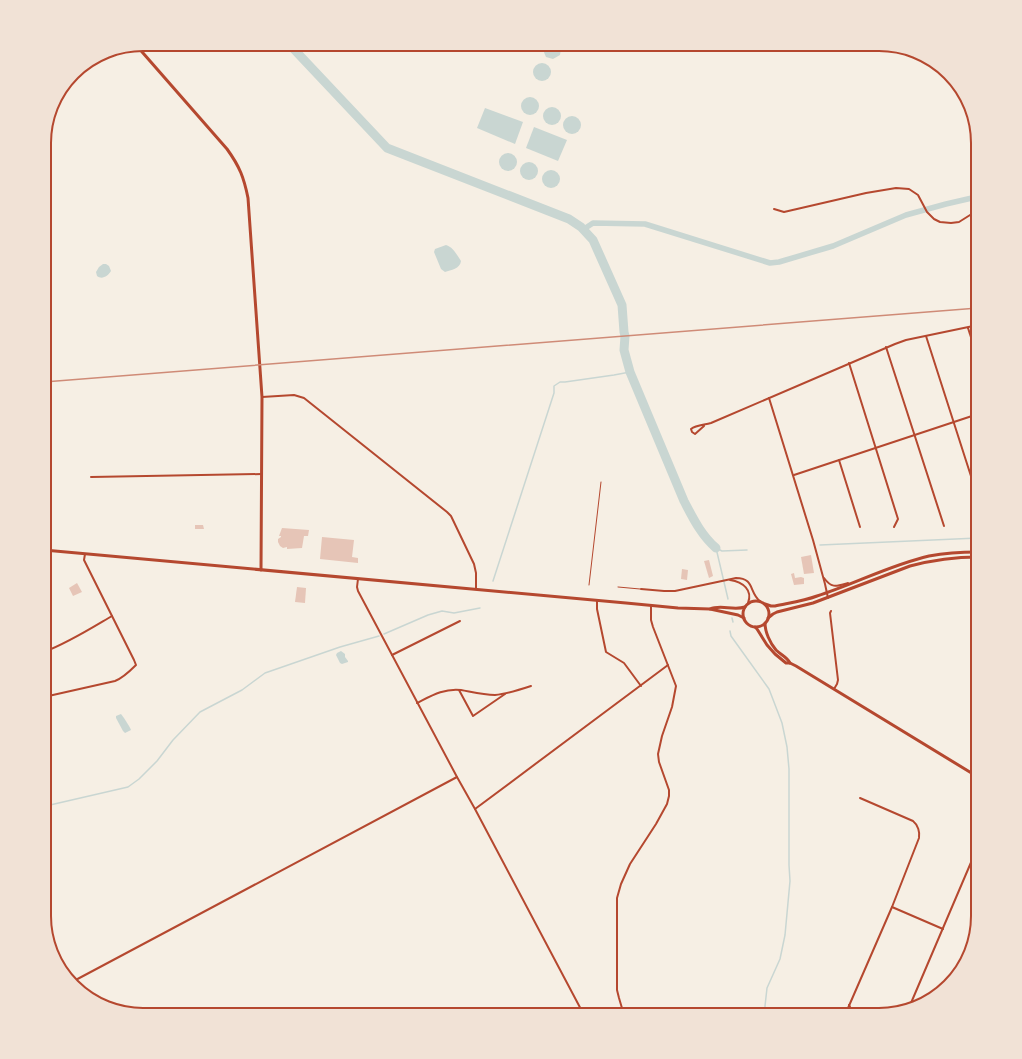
<svg xmlns="http://www.w3.org/2000/svg" width="1022" height="1059" viewBox="0 0 1022 1059" font-family="'Sofia Sans Condensed',sans-serif">
  <rect width="100%" height="100%" fill="#f6efe4"/>
  <g fill="#c9d6d2">
    <path d="M 544,44 L 560,44 L 561,48 L 560,55 L 553,59 L 546,57 L 543,50 Z"/>
    <circle cx="542" cy="72" r="9"/>
    <circle cx="530" cy="106" r="9"/>
    <circle cx="552" cy="116" r="9"/>
    <path d="M 485,108 L 523,122 L 515,144 L 477,128 Z"/>
    <circle cx="572" cy="125" r="9"/>
    <path d="M 534,127 L 567,140 L 558,161 L 526,148 Z"/>
    <circle cx="508" cy="162" r="9"/>
    <circle cx="529" cy="171" r="9"/>
    <circle cx="551" cy="179" r="9"/>
    <path d="M 446,245 C 453,247 457,255 461,261 C 460,269 451,270 445,272 L 441,269 L 434,252 L 435,249 Z"/>
    <path d="M 103,264 L 106,264 L 109,266 L 111,271 C 108,276 102,280 97,276 L 96,272 L 99,267 Z"/>
    <path d="M 341,651 L 345,654 L 345,657 L 348,661 L 348,662 L 342,664 L 340,663 L 336,655 L 337,653 Z"/>
    <path d="M 121,714 C 123,716 130,727 131,730 L 125,733 L 123,731 L 116,718 L 116,716 Z"/>
  </g>
  <g fill="none" stroke-linecap="round" stroke-linejoin="round">
    <g stroke="#c9d6d2" stroke-width="1.5">
      <path d="M 820,545 L 978,538"/>
      <path d="M 716,548 L 728,599"/>
      <path d="M 716,548 L 722,551 L 747,550"/>
      <path d="M 493,581 L 554,393 L 554,386 L 560,382 L 565,382 L 614,375 L 630,372"/>
      <path d="M 732,618 L 733,622"/>
      <path d="M 730,631 L 731,636 L 769,689 L 782,723 L 787,747 L 789,769 L 789,865 L 790,881 L 785,935 L 780,959 L 767,988 L 765,1006 L 765,1015"/>
      <path d="M 384,634 L 428,615 L 442,611 L 454,613 L 480,608"/>
      <path d="M 44,808 L 50,805 L 128,787 L 139,779 L 157,761 L 173,740 L 200,712 L 242,690 L 265,673 L 340,647 L 379,636"/>
    </g>
    <path stroke="#c9d6d2" stroke-width="5.5" d="M 584,229 L 593,223 L 645,224 L 770,263 L 779,262 L 833,246 L 906,215 L 946,204 L 972,198 L 978,195"/>
    <path stroke="#c9d6d2" stroke-width="9" d="M 289,44 L 387,148 L 569,219 L 581,227 L 593,240 L 622,305 L 624,332 L 625,336 L 624,350 L 630,372 L 684,501 C 693,518 701,535 716,548"/>
  </g>
  <g fill="#e6c5b7">
    <path d="M 195,525 L 203,525 L 204,529 L 195,529 Z"/>
    <path d="M 282,528 L 309,530 L 308,536 L 304,536 L 302,548 L 287,549 L 287,547 L 283,548 L 280,546 L 278,542 L 278,539 L 281,537 L 281,536 L 279,536 Z"/>
    <path d="M 322,537 L 354,540 L 352,557 L 358,558 L 358,563 L 320,559 Z"/>
    <path d="M 811,555 L 814,573 L 804,574 L 801,557 Z"/>
    <path d="M 709,560 L 713,576 L 709,578 L 704,561 Z"/>
    <path d="M 682,569 L 688,570 L 687,580 L 681,579 Z"/>
    <path d="M 794,573 L 795,578 L 801,577 L 804,578 L 804,584 L 794,585 L 791,574 Z"/>
    <path d="M 77,583 L 82,592 L 73,596 L 69,588 Z"/>
    <path d="M 297,587 L 306,588 L 305,603 L 295,602 Z"/>
  </g>
  <g fill="none" stroke-linecap="round" stroke-linejoin="round">
    <g stroke="#b5482f" stroke-width="1">
      <path d="M 589,585 L 601,482"/>
      <path d="M 618,587 L 640,589"/>
    </g>
    <g stroke="#b5482f" stroke-width="2">
      <path d="M 774,209 L 784,212 L 866,193 L 896,188 L 909,189 L 918,195 L 927,212 L 934,219 L 940,222 L 951,223 L 959,222 L 978,210"/>
      <path d="M 968,328 L 978,359"/>
      <path d="M 926,336 L 978,498"/>
      <path d="M 886,347 L 944,526"/>
      <path d="M 849,363 L 898,519 L 894,527"/>
      <path d="M 262,397 L 294,395 L 304,398 L 447,512 L 451,516 L 474,564 L 476,573 L 476,589"/>
      <path d="M 769,398 L 813,540 L 825,584 L 828,598"/>
      <path d="M 704,426 L 695,434 L 692,432 L 691,429 C 696,425 704,425 711,423 L 895,344 L 906,340 L 978,325"/>
      <path d="M 839,460 L 860,527"/>
      <path d="M 794,475 L 978,414"/>
      <path d="M 91,477 L 262,474"/>
      <path d="M 824,578 C 832,589 837,586 848,583"/>
      <path d="M 358,579 L 357,587 L 358,591 L 457,777 L 475,809 L 584,1015"/>
      <path d="M 730,580 C 743,582 753,590 748,603"/>
      <path d="M 641,589 L 664,591 L 675,591 L 736,578 C 755,578 749,593 760,601"/>
      <path d="M 597,601 L 597,609 L 606,652 L 624,663 L 641,686"/>
      <path d="M 831,611 L 830,613 L 838,680 L 837,684 L 834,689"/>
      <path d="M 44,652 C 68,643 90,629 112,616 L 84,560 L 85,554"/>
      <path d="M 392,655 L 460,621"/>
      <path d="M 459,690 L 473,716 L 505,694"/>
      <path d="M 44,697 L 115,681 C 123,678 130,671 136,665 L 134,660 L 112,616"/>
      <path d="M 417,703 C 431,696 444,688 461,690 C 472,692 483,695 495,695 C 507,694 519,690 531,686"/>
      <path d="M 475,809 L 668,665"/>
      <path d="M 892,907 L 943,929"/>
      <path d="M 70,983 L 457,777"/>
      <path d="M 849,1005 L 854,1015"/>
      <path d="M 908,1010 L 978,846"/>
      <path d="M 624,1015 L 619,998 L 617,990 L 617,898 L 621,884 L 630,864 L 656,824 L 667,804 L 669,796 L 669,790 L 659,762 L 658,754 L 662,736 L 672,707 L 676,686 L 653,627 L 651,620 L 651,606"/>
      <path d="M 845,1015 L 892,907 L 919,838 C 920,832 918,825 913,821 L 860,798"/>
    </g>
    <g stroke="#b5482f" stroke-width="3">
      <path d="M 136,45 L 227,149 C 240,167 244,178 248,198 L 262,397 L 261,570"/>
      <path d="M 765,623 C 765,632 770,643 776,650 C 781,655 787,657 790,663"/>
      <path d="M 755,627 L 757,629 L 767,645 L 775,654 L 786,663 L 790,663 L 796,666 L 978,777"/>
    </g>
    <g stroke="#b5482f" stroke-width="3">
      <path d="M 44,550 L 626,603 L 678,608 L 710,609 L 738,615 L 744,618"/>
      <circle cx="756" cy="614" r="13"/>
      <path d="M 765,604 L 771,606 L 775,606 C 789,603 804,601 817,596 C 855,584 890,565 929,556 C 945,553 962,552 978,552"/>
      <path d="M 710,609 C 721,604 733,611 745,607"/>
      <path d="M 768,618 L 773,614 L 777,612 L 813,603 L 910,566 C 933,560 955,557 978,557"/>
    </g>
    <path stroke="#cf8b77" stroke-width="1.5" d="M 44,382 L 978,308"/>
  </g>
  <path d="M0 0H1022V1059H0ZM143 51H879A92 92 0 0 1 971 143V916A92 92 0 0 1 879 1008H143A92 92 0 0 1 51 916V143A92 92 0 0 1 143 51Z" fill="#f1e2d6" fill-rule="evenodd"/>
  <path fill="none" stroke="#b5482f" stroke-width="2" d="M143 51H879A92 92 0 0 1 971 143V916A92 92 0 0 1 879 1008H143A92 92 0 0 1 51 916V143A92 92 0 0 1 143 51Z"/>
</svg>
